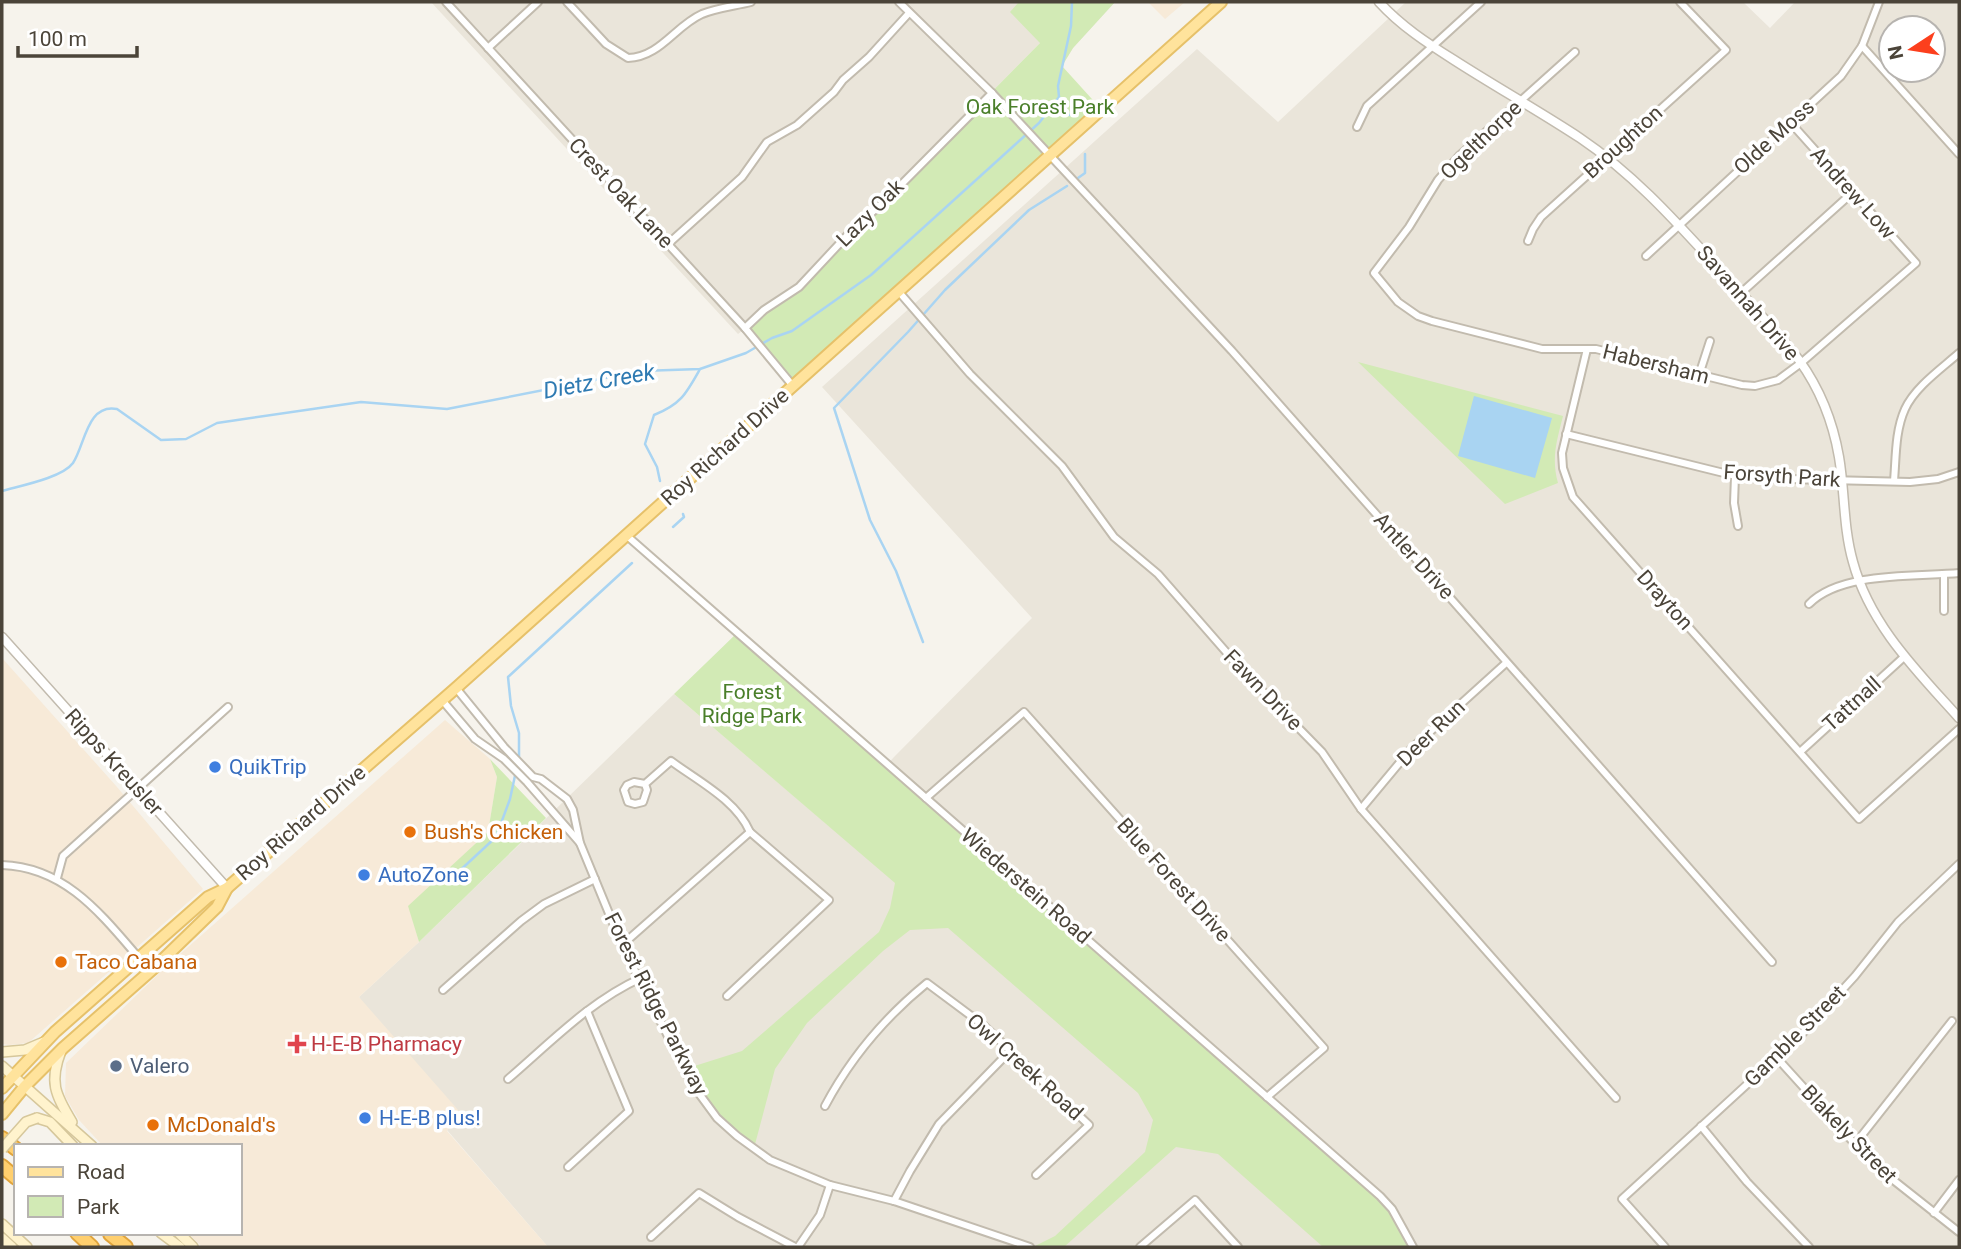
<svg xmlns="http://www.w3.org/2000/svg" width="1961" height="1249" viewBox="0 0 1961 1249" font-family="Roboto,sans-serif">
  <rect width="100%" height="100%" fill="#f6f3ec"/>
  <g fill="#eae5da" fill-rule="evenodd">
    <path d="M 431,2 L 1115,2 L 1073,48 L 1062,66 L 1040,43 L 799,287 L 738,334 Z"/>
    <path d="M 1406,2 L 1743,2 L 1770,28 L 1795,2 L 1959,2 L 1959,1247 L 548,1247 L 447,1130 L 359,997 L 419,942 L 674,694 L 830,827 L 894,757 L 1032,618 L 822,387 L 1197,49 L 1278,122 ZM 1891,28 L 1933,28 L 1933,70 L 1891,70 Z"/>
  </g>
  <g fill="#f7ead8">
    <path d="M 1148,2 L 1185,2 L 1165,19 Z"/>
    <path d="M 2,658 L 117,787 L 203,889 L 28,1043 L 9,1045 L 2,1044 Z"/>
    <path d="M 445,720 L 490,759 L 497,777 L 488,832 L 409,906 L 419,942 L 359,997 L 459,1111 L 447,1131 L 548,1247 L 202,1247 L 188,1233 L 240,1233 L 240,1146 L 103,1146 L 79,1120 L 65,1096 L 66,1063 L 170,963 Z"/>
  </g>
  <g fill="#d2eab5">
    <path d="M 1019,2 L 1115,2 L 1073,48 L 1062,66 L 1101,109 L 793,386 L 745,328 L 799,287 L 1040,43 L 1010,12 Z"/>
    <path d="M 1358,362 L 1563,416 C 1557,440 1551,458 1558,483 L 1505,504 Z"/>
    <path d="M 737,633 L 1392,1209 L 1413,1247 L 1323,1247 L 1218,1154 L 1176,1147 L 1064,1247 L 1033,1247 L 1055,1236 L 1145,1152 L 1153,1120 L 1138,1093 L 948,928 L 910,930 L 883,951 L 807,1023 L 775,1069 L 754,1148 L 717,1118 L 685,1069 L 742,1051 L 879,932 L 890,908 L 895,883 L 674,694 Z"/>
    <path d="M 490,759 L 546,818 L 419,942 L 408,906 L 488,832 L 497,777 Z"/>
  </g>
  <path fill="#a9d4f2" d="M 1474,396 L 1552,418 L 1535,478 L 1458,456 Z"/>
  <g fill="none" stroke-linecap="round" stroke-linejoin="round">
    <g stroke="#a9d4f2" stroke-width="2.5">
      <path d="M 1059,97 L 1069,115"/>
      <path d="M 1078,178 L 1085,173 L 1085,154"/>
      <path d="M 660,481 L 657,467 L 645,444 L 654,415 C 681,404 686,394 700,369"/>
      <path d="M 2,491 C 19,486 62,478 73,463 C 85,445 87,403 117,409 L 161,440 L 186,439 L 217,423 L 361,402 L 447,409 L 641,371 L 700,369 L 746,353 L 772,338 L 792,331 L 871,275 L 1039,123 L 1059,97 L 1058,86 L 1071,26 L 1072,2"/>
      <path d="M 673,527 L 684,517 L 683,514"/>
      <path d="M 923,642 L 896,571 L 870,520 L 834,408 L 908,332 L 945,290 L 1029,210 L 1067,186"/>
      <path d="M 519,761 L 519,733 L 511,706 L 508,677 L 632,563"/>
      <path d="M 454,876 L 496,837 L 510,799 L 516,771"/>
    </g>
    <defs>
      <g id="minor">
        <path d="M 446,2 L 745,328 L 793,386"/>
        <path d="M 567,2 L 606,44 L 628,58 C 660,57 675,26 702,14 C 717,8 735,6 751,2"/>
        <path d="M 899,2 L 992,93 L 1232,351 L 1772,962"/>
        <path d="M 1862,46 L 1959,154"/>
        <path d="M 488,48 L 538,2"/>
        <path d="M 1575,52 L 1459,156 L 1438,180 L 1409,227 L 1374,273 L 1398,302 L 1418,316 L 1432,321 L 1542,349 L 1596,349 L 1742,385 L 1755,386 L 1778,380 L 1801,363 L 1916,263 L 1790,122"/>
        <path d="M 1357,127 L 1367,106 L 1481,2"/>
        <path d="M 1528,241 L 1533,229 L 1541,217 L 1726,50 L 1680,2"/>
        <path d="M 668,244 L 742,177 L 767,142 L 797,125 L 834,92 L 843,80 L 869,57 L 909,13"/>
        <path d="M 1646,256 L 1841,76 L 1862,46 L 1879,2"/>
        <path d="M 899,292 L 970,374 L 1062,466 L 1114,537 L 1158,574 L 1241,669 L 1322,752 L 1361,809 L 1616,1098"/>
        <path d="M 1741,293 L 1852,193"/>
        <path d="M 745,328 L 764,310 L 799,287 L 855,227 L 884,202 L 992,93"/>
        <path d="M 1587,349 L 1562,453 L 1563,468 L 1573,497 L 1859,819 L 1959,729"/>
        <path d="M 1699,375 L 1710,341"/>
        <path d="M 1566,434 L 1744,478 L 1910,482 L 1938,479 L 1959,472"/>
        <path d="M 1735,476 L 1734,503 L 1738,526"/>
        <path d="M 1894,481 C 1896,458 1895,431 1905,409 C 1915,387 1941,369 1959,353"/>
        <path d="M 626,535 L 1380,1196 L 1392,1209 L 1413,1247"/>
        <path d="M 1809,604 C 1841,571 1917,577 1959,573"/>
        <path d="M 1944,611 L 1944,574"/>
        <path d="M 456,688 L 504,747 L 533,777 L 541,779 L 567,799 L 573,810 L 580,843 L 622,945 L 692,1084 L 717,1118 L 737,1136 L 770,1160 L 830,1185 L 894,1201 L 1030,1247"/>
        <path d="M 442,700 L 475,739 L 504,759 L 527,782 L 580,843"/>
        <path d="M 1800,752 L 1905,656"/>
        <path d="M 645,784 L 634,782 L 627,785 L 624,790 L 628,802 L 635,804 L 643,802 L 647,790 L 645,784 L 671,761 C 698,781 736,800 750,832 L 829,900 L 727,996"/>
        <path d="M 926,798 L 1024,712 L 1324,1048 L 1267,1097"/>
        <path d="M 1361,809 L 1411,749 L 1506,663"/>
        <path d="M 2,865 C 65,867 101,914 139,958"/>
        <path d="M 57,878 L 63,856 L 228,707"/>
        <path d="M 622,945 L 750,832"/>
        <path d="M 443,990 L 521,921 L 544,904 L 595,879"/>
        <path d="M 1777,1058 L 1873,1164 L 1959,1232"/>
        <path d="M 508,1079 C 550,1043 590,1001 641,978"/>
        <path d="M 825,1106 C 851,1057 884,1018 927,983 L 982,1024 L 1089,1125 L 1036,1175"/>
        <path d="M 1701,1126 L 1747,1182 L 1809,1247"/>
        <path d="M 1855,1144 L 1952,1021"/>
        <path d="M 568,1167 L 629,1111 L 587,1011"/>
        <path d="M 894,1201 L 910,1171 L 939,1124 L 1010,1051"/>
        <path d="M 1934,1213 L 1959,1180"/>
        <path d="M 651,1237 L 699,1193 L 738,1217 L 795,1247"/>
        <path d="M 798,1247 L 820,1215 L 830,1185"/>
        <path d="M 1140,1247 L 1195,1200 L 1238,1247"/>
        <path d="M 1665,1247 L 1622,1199 L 1802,1034 L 1855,976 L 1898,922 L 1959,864"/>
      </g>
      <g id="tertiary">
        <path d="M 1379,2 C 1401,26 1427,43 1454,60 C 1496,87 1539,111 1580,138 C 1635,175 1678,224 1722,272 C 1748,301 1775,329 1799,360 C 1820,389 1833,422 1839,457 C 1845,492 1843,527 1853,562 C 1870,625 1917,671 1959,718"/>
        <path d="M 2,637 L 227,888"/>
      </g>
      <g id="secondary">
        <path d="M 61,1051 C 49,1082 55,1094 72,1122"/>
        <path d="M 2,1052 L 25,1050 L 44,1042"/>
        <path d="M 2,1066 L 92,1146"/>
        <path d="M 37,1118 L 50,1122 L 73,1146"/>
        <path d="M 2,1224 L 27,1247"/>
        <path d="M 161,1233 L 180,1247"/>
        <path d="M 179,1233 L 193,1247"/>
        <path d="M 2,1238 L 12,1247"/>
      </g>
      <g id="primary">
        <path d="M 2,1088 L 55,1032 L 208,897 L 227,888 L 456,688 L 1221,2"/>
        <path d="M 2,1114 L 25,1086 L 63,1048 L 155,967 L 217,907 L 227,888"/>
      </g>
      <g id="motorway">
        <path d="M 2,1138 L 16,1149"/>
        <path d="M 2,1166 L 16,1178"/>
        <path d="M 77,1233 L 92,1247"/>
        <path d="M 110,1234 L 126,1247"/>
      </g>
    </defs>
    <use href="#minor" stroke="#c2bbae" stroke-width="10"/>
    <use href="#tertiary" stroke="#c2bbae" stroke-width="11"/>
    <use href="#secondary" stroke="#d6c79b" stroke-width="12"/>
    <use href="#primary" stroke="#e6c16a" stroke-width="14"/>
    <use href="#motorway" stroke="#e0a43c" stroke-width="16"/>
    <use href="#minor" stroke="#fff" stroke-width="6"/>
    <use href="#tertiary" stroke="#fff" stroke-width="8"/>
    <use href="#secondary" stroke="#fff3cd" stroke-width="9"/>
    <use href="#primary" stroke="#ffe39c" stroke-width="10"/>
    <use href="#motorway" stroke="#ffcf6e" stroke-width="12"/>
    <defs>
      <path id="secondary-bridge" d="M 2,1149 L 26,1122 L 37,1118"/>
    </defs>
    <use href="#secondary-bridge" stroke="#d6c79b" stroke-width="12" stroke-linecap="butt"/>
    <use href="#secondary-bridge" stroke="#fff3cd" stroke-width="9"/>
  </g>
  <g fill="#3f7fe0" stroke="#fff" stroke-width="2.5">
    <circle cx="215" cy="767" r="7"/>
    <circle cx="364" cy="875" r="7"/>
    <circle cx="365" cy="1118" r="7"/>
  </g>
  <g fill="#e8710a" stroke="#fff" stroke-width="2.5">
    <circle cx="410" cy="832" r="7"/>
    <circle cx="61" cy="962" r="7"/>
    <circle cx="153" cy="1125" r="7"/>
  </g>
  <path fill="#e0444e" stroke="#fff" stroke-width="2.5" d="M293.5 1033.5h7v7h7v7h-7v7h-7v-7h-7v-7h7z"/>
  <circle fill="#5c6f8a" stroke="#fff" stroke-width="2.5" cx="116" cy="1066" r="7"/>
  <g text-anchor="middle" stroke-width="7" stroke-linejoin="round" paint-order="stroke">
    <g font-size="21" fill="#4a7f2a" stroke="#fff">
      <text x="1040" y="114">Oak Forest Park</text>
      <text x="752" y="699">Forest<tspan x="752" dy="24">Ridge Park</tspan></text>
    </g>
    <g font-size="21" fill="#4b4439" stroke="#fff">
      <text transform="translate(1774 137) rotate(-42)" y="7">Olde Moss</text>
      <text transform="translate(1481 140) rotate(-44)" y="7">Ogelthorpe</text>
      <text transform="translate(1623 142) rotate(-42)" y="7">Broughton</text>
      <text transform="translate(621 193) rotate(47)" y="7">Crest Oak Lane</text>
      <text transform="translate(1853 193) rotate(48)" y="7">Andrew Low</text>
      <text transform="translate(870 213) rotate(-45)" y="7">Lazy Oak</text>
      <text transform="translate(1748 303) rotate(49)" y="7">Savannah Drive</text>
      <text transform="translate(1656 364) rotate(14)" y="7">Habersham</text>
      <text transform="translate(725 447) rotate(-42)" y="7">Roy Richard Drive</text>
      <text transform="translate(1782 476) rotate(4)" y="7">Forsyth Park</text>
      <text transform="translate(1414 556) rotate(48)" y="7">Antler Drive</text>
      <text transform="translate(1665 600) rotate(48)" y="7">Drayton</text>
      <text transform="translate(1263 690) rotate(46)" y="7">Fawn Drive</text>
      <text transform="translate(1852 704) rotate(-42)" y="7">Tattnall</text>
      <text transform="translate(1431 733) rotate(-44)" y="7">Deer Run</text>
      <text transform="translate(114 762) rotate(48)" y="7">Ripps Kreusler</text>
      <text transform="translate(301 823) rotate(-41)" y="7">Roy Richard Drive</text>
      <text transform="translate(1174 880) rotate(48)" y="7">Blue Forest Drive</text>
      <text transform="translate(1026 886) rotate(41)" y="7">Wiederstein Road</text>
      <text transform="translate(656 1004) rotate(63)" y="7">Forest Ridge Parkway</text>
      <text transform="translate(1795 1036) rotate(-45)" y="7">Gamble Street</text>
      <text transform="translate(1025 1067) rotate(42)" y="7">Owl Creek Road</text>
      <text transform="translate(1849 1134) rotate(46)" y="7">Blakely Street</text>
    </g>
    <g font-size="21" fill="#366cbe" stroke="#fff" text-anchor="start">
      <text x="229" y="774">QuikTrip</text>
      <text x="378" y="882">AutoZone</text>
      <text x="379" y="1125">H-E-B plus!</text>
    </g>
    <g font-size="21" fill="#c56008" stroke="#fff" text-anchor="start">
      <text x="424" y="839">Bush's Chicken</text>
      <text x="75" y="969">Taco Cabana</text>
      <text x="167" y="1132">McDonald's</text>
    </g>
    <g font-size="21" fill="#be3a42" stroke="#fff" text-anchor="start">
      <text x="311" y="1051">H-E-B Pharmacy</text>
    </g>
    <g font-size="21" fill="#4e5e75" stroke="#fff" text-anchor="start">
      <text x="130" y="1073">Valero</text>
    </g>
    <g font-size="23" font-style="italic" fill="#2e7ab2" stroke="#fff">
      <text transform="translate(599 381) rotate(-10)" y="8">Dietz Creek</text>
    </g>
  </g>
  <rect width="1961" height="1249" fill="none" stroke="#4b4439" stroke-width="7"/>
  <rect x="14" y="1144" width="228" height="91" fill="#ffffff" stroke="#b7b4b0" stroke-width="2"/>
  <rect x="28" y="1167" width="35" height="10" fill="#ffe39c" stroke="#b7b4b0" stroke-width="2"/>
  <text x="77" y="1179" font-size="21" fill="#4b4439">Road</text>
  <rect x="28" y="1196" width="35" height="21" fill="#d2eab5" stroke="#b7b4b0" stroke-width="2"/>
  <text x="77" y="1214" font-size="21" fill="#4b4439">Park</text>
  <g transform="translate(1912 49) rotate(258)"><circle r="33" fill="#ffffff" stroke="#b7b4b0" stroke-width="2"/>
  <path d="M0-5L12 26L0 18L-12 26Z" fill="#fc3f1d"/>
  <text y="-10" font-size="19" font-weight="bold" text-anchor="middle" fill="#4b4439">N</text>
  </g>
  <path d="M18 46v10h119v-10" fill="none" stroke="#4b4439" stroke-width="3.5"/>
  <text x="28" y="46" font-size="21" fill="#4b4439" stroke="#ffffff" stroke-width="5" paint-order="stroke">100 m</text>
</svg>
